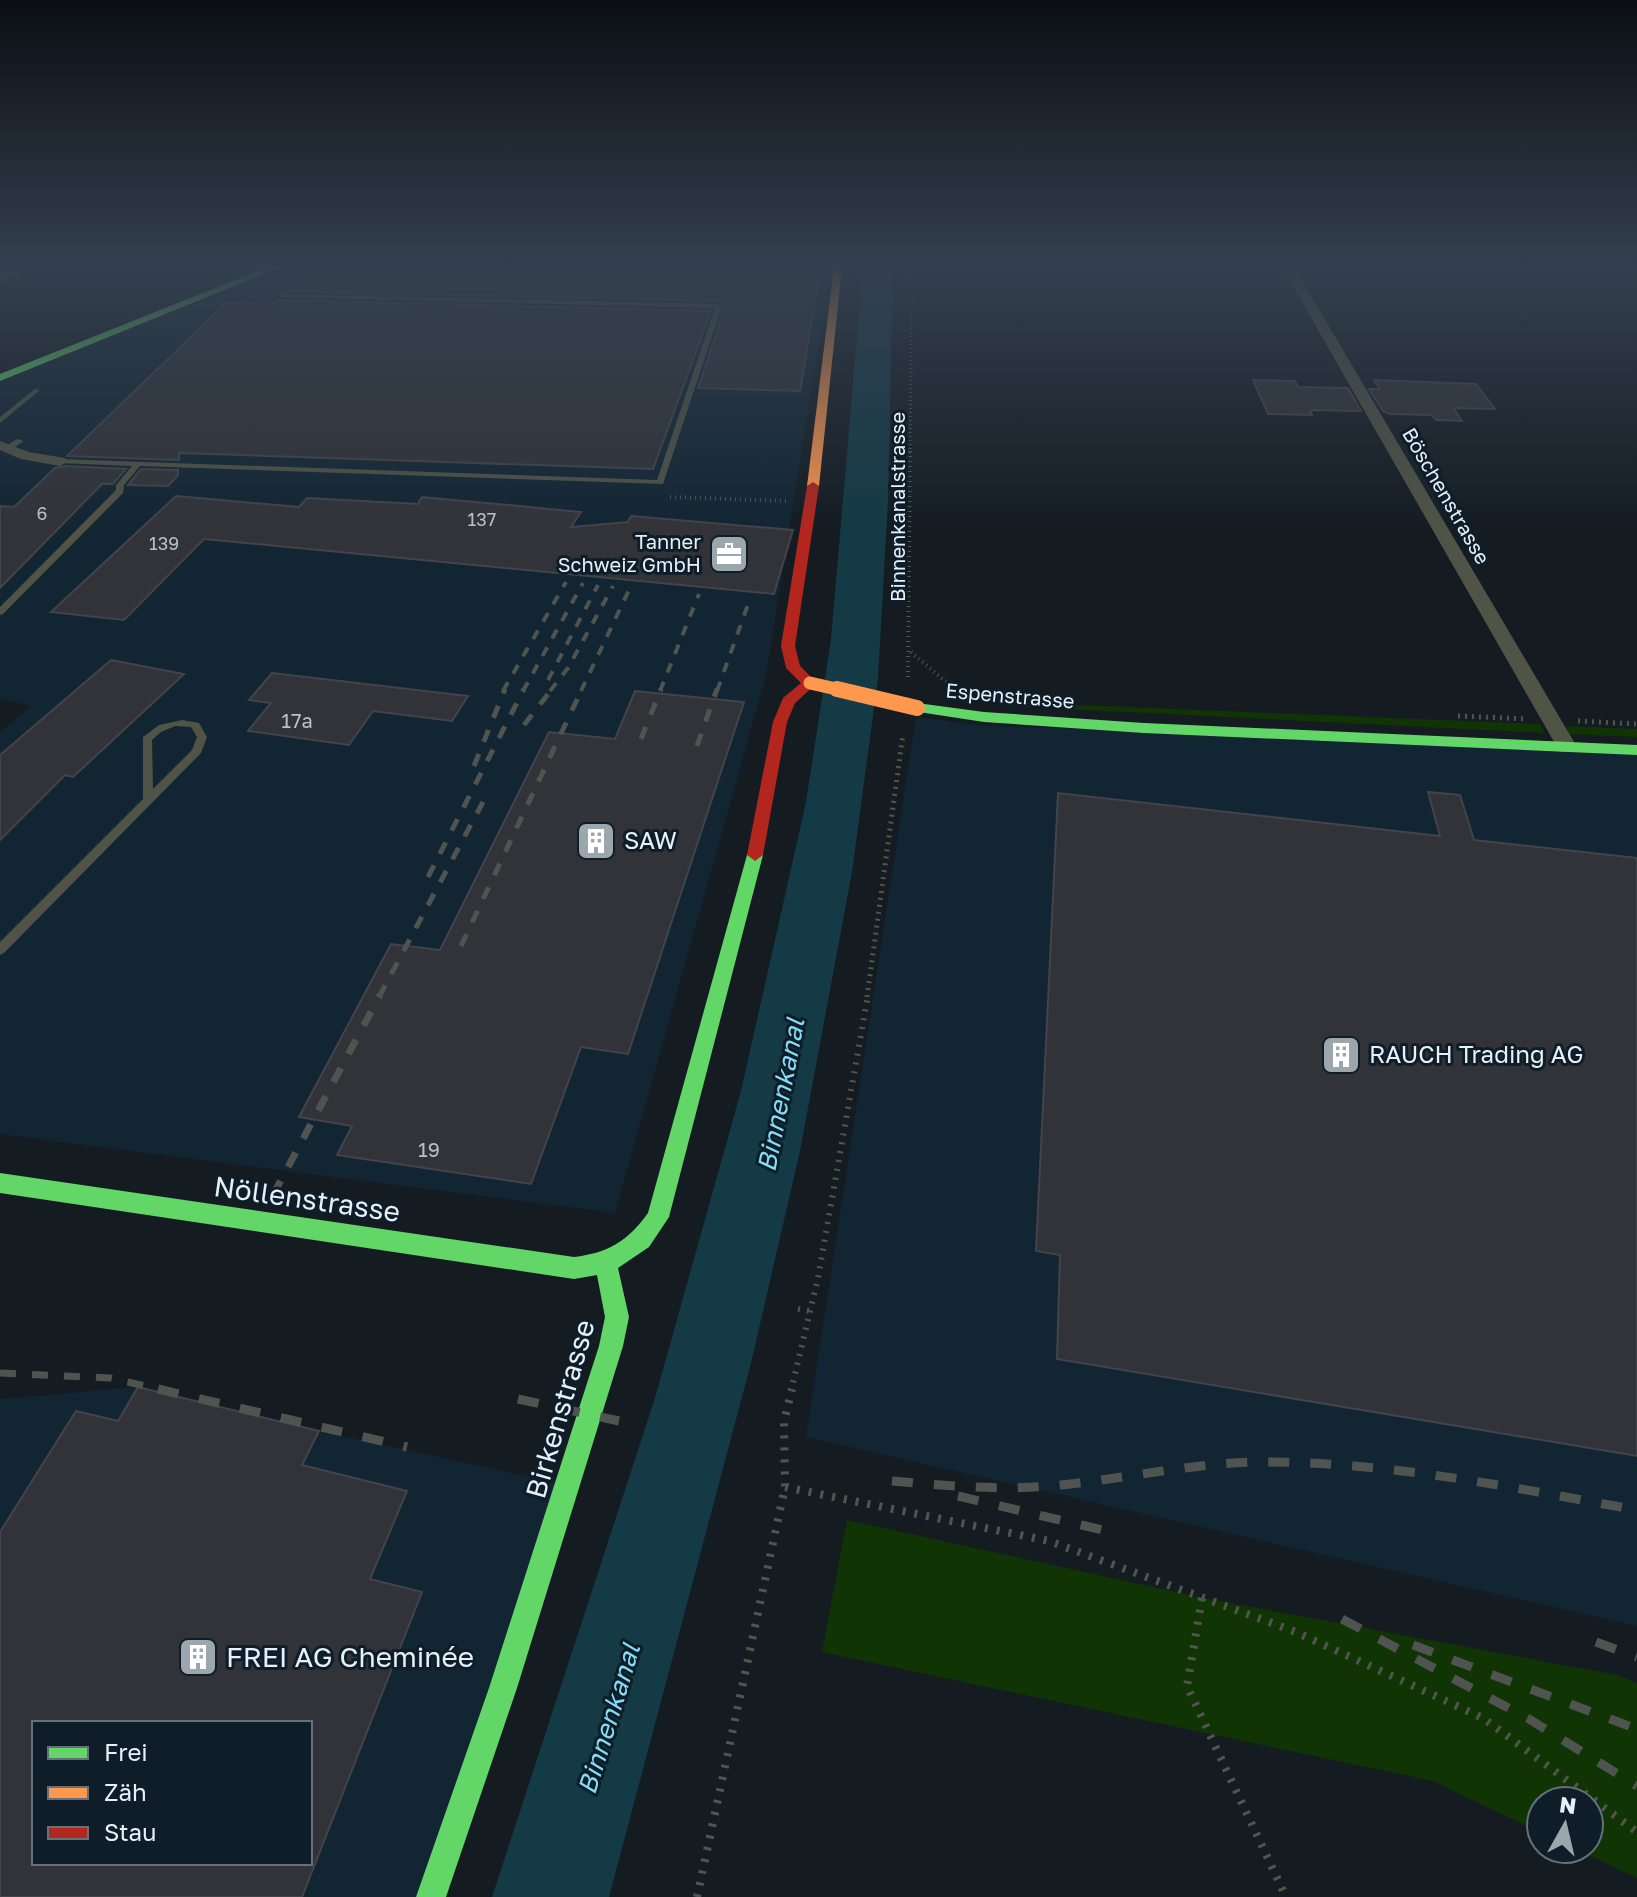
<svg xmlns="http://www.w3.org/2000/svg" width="1637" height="1897" viewBox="0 0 1637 1897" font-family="'Golos Text',sans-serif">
  <rect width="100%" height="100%" fill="#141c22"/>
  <g fill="#122533" fill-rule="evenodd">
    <path d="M 288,267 L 830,267 L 766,676 L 615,1213 L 0,1134 L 0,732 L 31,706 L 0,699 L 0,379 Z"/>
    <path d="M 916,717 L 977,725 L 1637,750 L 1637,1626 L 806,1437 Z"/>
    <path d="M 138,1387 L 319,1431 L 567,1485 L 431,1897 L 0,1897 L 0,1399 ZM 34,1723 L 310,1723 L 310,1863 L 34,1863 Z"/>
  </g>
  <g fill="#113405">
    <path d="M 1005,702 L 1541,724 L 1544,733 L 1007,706 Z"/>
    <path d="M 1566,726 L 1637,729 L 1637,737 L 1569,734 Z"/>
    <path d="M 847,1520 L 1203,1598 L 1617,1675 L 1637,1683 L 1637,1878 L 1576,1849 L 1589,1849 L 1589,1801 L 1541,1801 L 1541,1833 L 1433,1781 L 822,1652 Z"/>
  </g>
  <path fill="#133a45" d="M 863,267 L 893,267 L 888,501 L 878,678 L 852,872 L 800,1151 L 751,1363 L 609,1897 L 492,1897 L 655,1398 L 741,1091 L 806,802 L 831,639 Z"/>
  <g fill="#313338" stroke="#43444a" stroke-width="2" fill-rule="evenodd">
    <path d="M 308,267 L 821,267 L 800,391 L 698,388 L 725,307 L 719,301 L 285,291 Z"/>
    <path d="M 278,299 L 280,300 L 711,311 L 653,469 L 179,453 L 179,460 L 67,456 L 226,303 L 273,304 Z"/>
    <path d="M 1253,380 L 1295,381 L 1298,387 L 1348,388 L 1361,411 L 1310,410 L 1312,415 L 1268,414 Z"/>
    <path d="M 1374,380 L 1476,384 L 1495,409 L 1453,408 L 1462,421 L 1436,420 L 1432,415 L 1390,414 L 1383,411 L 1369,389 L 1380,389 Z"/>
    <path d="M 65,466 L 126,469 L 113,484 L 102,484 L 0,588 L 0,506 L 14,507 L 55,468 Z"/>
    <path d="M 141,469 L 178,470 L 178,475 L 168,486 L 128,485 Z"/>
    <path d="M 176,496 L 299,507 L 307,498 L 418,504 L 422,497 L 581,512 L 571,527 L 628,522 L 631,516 L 793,530 L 774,594 L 204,539 L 124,620 L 51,612 Z"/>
    <path d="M 111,660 L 184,674 L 73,777 L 65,775 L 0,840 L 0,755 Z"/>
    <path d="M 272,673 L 468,696 L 452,721 L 373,711 L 349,745 L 248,731 L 271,703 L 249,700 Z"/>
    <path d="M 635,691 L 744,702 L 628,1054 L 581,1047 L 531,1184 L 337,1155 L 352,1126 L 299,1117 L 391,944 L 440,950 L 549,732 L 615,739 Z"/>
    <path d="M 1428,792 L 1460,795 L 1474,840 L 1637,858 L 1637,1456 L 1057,1359 L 1060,1255 L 1036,1251 L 1058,793 L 1440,836 Z"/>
    <path d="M 138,1387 L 319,1431 L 302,1465 L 407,1491 L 370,1579 L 422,1592 L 302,1897 L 0,1897 L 0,1532 L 76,1411 L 118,1421 ZM 34,1723 L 310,1723 L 310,1863 L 34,1863 Z"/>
  </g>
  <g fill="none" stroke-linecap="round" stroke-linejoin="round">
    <g stroke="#52554d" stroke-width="3" stroke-dasharray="1 3" stroke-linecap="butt">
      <path d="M 245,299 L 260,299 L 265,293"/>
      <path d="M 910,453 L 912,267"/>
    </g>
    <g stroke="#52554d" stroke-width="4" stroke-dasharray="1 4" stroke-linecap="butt">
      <path d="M 670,497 L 788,501"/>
      <path d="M 911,652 L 945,681 L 967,691"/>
      <path d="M 908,677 L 910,451"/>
    </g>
    <g stroke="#52554d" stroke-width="5" stroke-dasharray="2 5" stroke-linecap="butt">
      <path d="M 963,689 L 967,691"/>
      <path d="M 1458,716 L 1528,719"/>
      <path d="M 1578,721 L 1637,724"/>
      <path d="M 867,997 L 903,734"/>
    </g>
    <g stroke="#52554d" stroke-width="6" stroke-dasharray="2 7" stroke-linecap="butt">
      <path d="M 798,1309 L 810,1311"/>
      <path d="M 791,1391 L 818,1278 L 868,995"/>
    </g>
    <g stroke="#52554d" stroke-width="8" stroke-dasharray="3 9" stroke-linecap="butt">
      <path d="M 785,1487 L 1049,1541 L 1296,1632 L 1483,1718 L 1637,1832"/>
      <path d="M 1202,1598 L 1187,1686 L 1286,1897"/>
      <path d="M 697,1897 L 785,1487 L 784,1421 L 792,1389"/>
    </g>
    <g fill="#505446" fill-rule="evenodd">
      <path d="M 278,294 L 719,304 L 722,306 L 663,484 L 140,466 L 124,485 L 123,493 L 3,614 L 0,615 L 0,607 L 116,490 L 116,485 L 132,466 L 57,463 L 56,461 L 60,459 L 657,480 L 715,308 L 280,297 Z"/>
      <path d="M 35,389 L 40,390 L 0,423 L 0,417 Z"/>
      <path d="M 17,439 L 24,441 L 10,450 L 3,448 Z"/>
      <path d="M 182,720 L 199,723 L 207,737 L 201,753 L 4,953 L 0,955 L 0,942 L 143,799 L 143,737 L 159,725 ZM 175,726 L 191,727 L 197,737 L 192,750 L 153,789 L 152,740 L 161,732 Z"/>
    </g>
    <g fill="#505446" fill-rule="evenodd">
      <path d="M 13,267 L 32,267 L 0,280 L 0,272 Z"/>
      <path d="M 1282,267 L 1294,267 L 1577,747 L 1574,752 L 1560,752 L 1557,747 Z"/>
      <path d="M 0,441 L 29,452 L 65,458 L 68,461 L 60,466 L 21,459 L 0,450 Z"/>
    </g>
    <g fill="#63d668" fill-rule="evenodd">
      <path d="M 268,267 L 281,267 L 0,381 L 0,374 Z"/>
      <path d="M 917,703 L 984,712 L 1144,723 L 1637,745 L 1637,755 L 1144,733 L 984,722 L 912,711 L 912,705 Z"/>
      <path d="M 755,849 L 763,855 L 669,1217 L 649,1247 L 618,1268 L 629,1317 L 623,1346 L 517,1688 L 446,1897 L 416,1897 L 489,1688 L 599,1346 L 605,1317 L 597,1275 L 574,1279 L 0,1193 L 0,1173 L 574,1257 C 608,1253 628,1241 648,1213 L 747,855 Z"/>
    </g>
    <path fill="#ff974d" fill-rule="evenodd" d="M 834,267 L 842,267 L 819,486 L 813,490 L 807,486 Z"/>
    <path fill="#b3261e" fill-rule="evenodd" d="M 813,482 L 819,486 L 795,646 L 800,666 L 817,683 L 795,703 L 787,722 L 763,855 L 755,861 L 747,855 L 773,722 L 783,698 L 801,683 L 786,668 L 781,646 L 807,486 Z"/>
    <path stroke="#505450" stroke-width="3" stroke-dasharray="8 8" stroke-linecap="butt" d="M 0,283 L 45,267"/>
    <g stroke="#505450" stroke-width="4" stroke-dasharray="10 10" stroke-linecap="butt">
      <path d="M 548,680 L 598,585"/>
      <path d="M 503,691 L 566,582"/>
      <path d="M 523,691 L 583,583"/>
      <path d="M 550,691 L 568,668 L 613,586"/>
      <path d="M 581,691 L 630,588"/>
      <path d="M 660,691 L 699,594"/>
      <path d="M 717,691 L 750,599"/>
    </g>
    <g stroke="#505450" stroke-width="5" stroke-dasharray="13 13" stroke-linecap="butt">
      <path d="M 524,725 L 552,689"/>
      <path d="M 641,739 L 661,689"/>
      <path d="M 697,746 L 717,689"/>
      <path d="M 474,766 L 505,689"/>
      <path d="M 428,877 L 524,689"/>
      <path d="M 461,946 L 582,689"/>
      <path d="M 379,997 L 483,802"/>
    </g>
    <g stroke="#505450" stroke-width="7" stroke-dasharray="16 16" stroke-linecap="butt">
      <path d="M 273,1195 L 380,995"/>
      <path d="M 0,1373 L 110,1378 L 167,1391"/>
    </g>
    <g stroke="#505450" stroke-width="9" stroke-dasharray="21 21" stroke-linecap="butt">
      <path d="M 158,1389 L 407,1447"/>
      <path d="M 518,1399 L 619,1421"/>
      <path d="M 892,1481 C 948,1486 1005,1491 1061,1485 C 1129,1478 1197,1462 1265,1462 C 1391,1462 1514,1488 1637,1510"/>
      <path d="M 958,1496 L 1115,1533"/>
      <path d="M 1342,1619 L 1529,1719 L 1637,1786"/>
      <path d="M 1596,1642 L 1637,1657"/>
      <path d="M 1413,1645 L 1637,1729"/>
    </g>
    <path stroke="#ff974d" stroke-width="13" d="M 810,683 L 845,691"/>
    <path stroke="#ff974d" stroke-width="16" d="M 837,689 L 917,708"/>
  </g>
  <linearGradient id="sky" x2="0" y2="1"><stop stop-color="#0b0f13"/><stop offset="0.5" stop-color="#34404f"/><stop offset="1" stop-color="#34404f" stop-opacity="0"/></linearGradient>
  <rect width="1637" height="533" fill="url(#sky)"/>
  <defs>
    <symbol id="office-square" viewBox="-11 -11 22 22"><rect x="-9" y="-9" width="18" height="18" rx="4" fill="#9ca6ad" stroke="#0e1d28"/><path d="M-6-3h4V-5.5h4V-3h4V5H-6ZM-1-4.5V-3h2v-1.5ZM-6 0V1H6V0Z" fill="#fff"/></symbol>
    <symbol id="building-square" viewBox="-11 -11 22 22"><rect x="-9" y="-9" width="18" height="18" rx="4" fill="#9ca6ad" stroke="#0e1d28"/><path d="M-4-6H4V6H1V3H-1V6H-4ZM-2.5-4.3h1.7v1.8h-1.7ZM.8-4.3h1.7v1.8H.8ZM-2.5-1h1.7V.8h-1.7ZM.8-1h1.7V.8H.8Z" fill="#fff"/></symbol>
  </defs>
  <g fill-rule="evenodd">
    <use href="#office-square" x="707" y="532" width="44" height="44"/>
    <use href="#building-square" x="574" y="819" width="44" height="44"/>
    <use href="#building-square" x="1319" y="1033" width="44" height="44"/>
    <use href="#building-square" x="176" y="1635" width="44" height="44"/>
  </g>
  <g text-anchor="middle" stroke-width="6" stroke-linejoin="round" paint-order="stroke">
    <g font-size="18" fill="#b9c1c8">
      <text x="42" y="520">6</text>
      <text x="482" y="526">137</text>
      <text x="164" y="550">139</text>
    </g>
    <g font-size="20" fill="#e6f0f8" stroke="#0e1d28">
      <text transform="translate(1446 496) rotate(60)" y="7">Böschenstrasse</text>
      <text transform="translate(898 507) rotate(-90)" y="7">Binnenkanalstrasse</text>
      <text transform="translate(1010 696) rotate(5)" y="7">Espenstrasse</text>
    </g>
    <g font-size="20" fill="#e6f0f8" stroke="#0e1d28" text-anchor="end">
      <text x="701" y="549">Tanner<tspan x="701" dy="23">Schweiz GmbH</tspan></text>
    </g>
    <g font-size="20" fill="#b9c1c8">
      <text x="297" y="728">17a</text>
      <text x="429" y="1157">19</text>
    </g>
    <g font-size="24" fill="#e6f0f8" stroke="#0e1d28" text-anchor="start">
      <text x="624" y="849">SAW</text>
      <text x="1369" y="1063">RAUCH Trading AG</text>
    </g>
    <g font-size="26" font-style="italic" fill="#84ddf6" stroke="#0e1d28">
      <text transform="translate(781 1095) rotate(-79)" y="9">Binnenkanal</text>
      <text transform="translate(609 1719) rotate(-73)" y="9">Binnenkanal</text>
    </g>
    <g font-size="28" fill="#e6f0f8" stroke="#0e1d28">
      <text transform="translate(307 1199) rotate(8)" y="10">Nöllenstrasse</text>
      <text transform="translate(560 1409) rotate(-74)" y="10">Birkenstrasse</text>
    </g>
    <g font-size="28" fill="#e6f0f8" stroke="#0e1d28" text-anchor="start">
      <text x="226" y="1667">FREI AG Cheminée</text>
    </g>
  </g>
  <rect x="32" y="1721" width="280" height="144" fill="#0e1d28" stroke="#64717b" stroke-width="2"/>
  <rect x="48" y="1747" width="40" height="12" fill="#63d668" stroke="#64717b" stroke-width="2"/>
  <text x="104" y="1761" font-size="24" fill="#e6f0f8">Frei</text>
  <rect x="48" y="1787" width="40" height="12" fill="#ff974d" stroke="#64717b" stroke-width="2"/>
  <text x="104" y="1801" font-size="24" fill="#e6f0f8">Zäh</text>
  <rect x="48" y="1827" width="40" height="12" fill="#b3261e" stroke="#64717b" stroke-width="2"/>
  <text x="104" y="1841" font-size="24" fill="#e6f0f8">Stau</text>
  <g transform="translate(1565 1825) rotate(8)"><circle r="38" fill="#0e1d28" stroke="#64717b" stroke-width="2"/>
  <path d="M0-6L14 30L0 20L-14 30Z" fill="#9ca6ad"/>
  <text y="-12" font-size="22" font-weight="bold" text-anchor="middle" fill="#e6f0f8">N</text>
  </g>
</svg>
